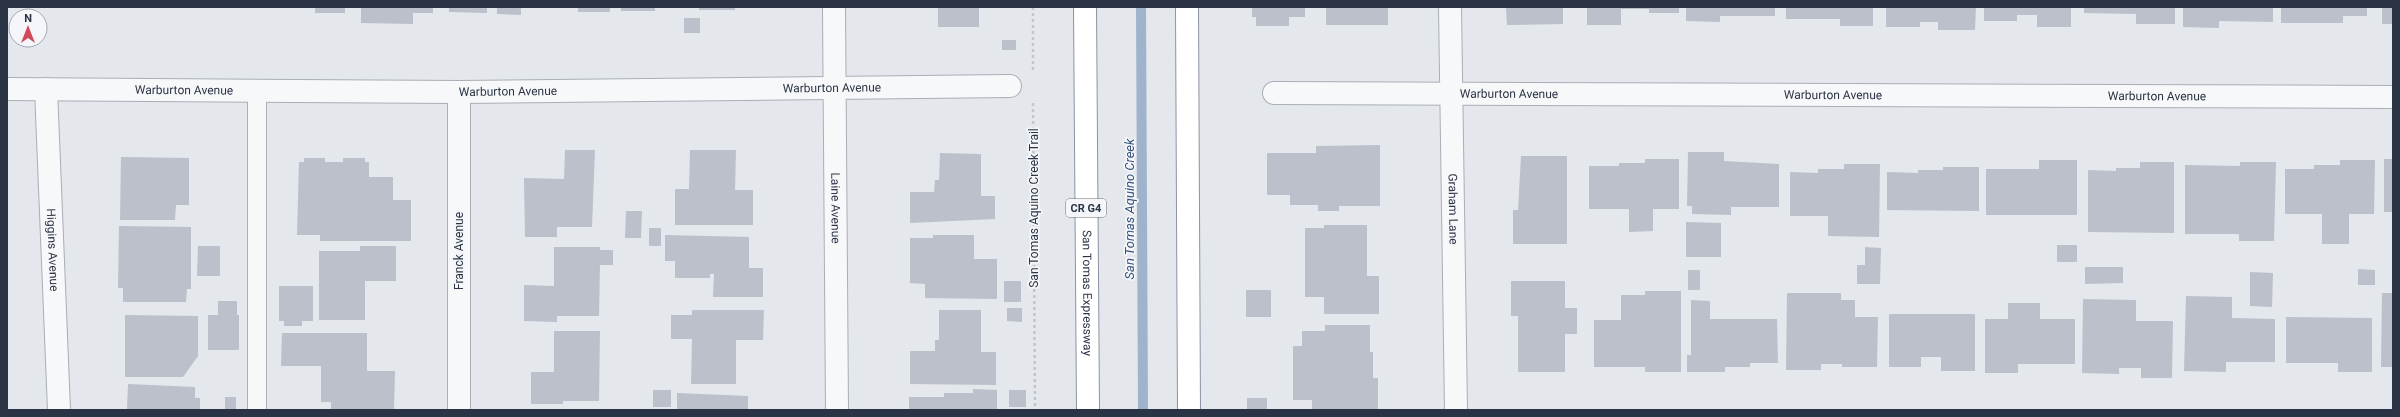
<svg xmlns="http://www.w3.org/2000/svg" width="2400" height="417" viewBox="0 0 2400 417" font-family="Roboto,sans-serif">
  <rect width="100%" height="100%" fill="#e4e7ec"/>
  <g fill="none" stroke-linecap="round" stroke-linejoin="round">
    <path stroke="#9fb4cc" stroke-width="10" d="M 1141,7 L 1143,410"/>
  </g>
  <g fill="#bbc0ca">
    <rect x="315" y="7" width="30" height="6"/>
    <path d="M 361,7 L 433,7 L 433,13 L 413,13 L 413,24 L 361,23 Z"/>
    <path d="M 449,7 L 487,7 L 487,13 L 449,12 Z"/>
    <path d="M 497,7 L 521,7 L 521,15 L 497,14 Z"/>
    <rect x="578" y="7" width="32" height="5"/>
    <rect x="621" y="7" width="34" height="4"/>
    <rect x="699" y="7" width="36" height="3"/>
    <rect x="938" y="7" width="41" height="20"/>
    <path d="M 1252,7 L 1305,7 L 1305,17 L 1289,17 L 1289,26 L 1256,26 L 1256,17 L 1252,17 Z"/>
    <rect x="1326" y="7" width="62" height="18"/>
    <path d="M 1506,7 L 1563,7 L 1563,24 L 1507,25 Z"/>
    <path d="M 1587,7 L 1679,7 L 1679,13 L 1649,13 L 1649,9 L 1621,9 L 1621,25 L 1587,25 Z"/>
    <path d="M 1686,7 L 1775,7 L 1775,16 L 1720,16 L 1720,22 L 1686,21 Z"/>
    <path d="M 1786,7 L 1873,7 L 1873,26 L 1840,26 L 1840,19 L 1786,19 Z"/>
    <path d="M 1886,7 L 1976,7 L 1975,30 L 1938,30 L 1938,22 L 1920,22 L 1920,27 L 1886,27 Z"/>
    <path d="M 1984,7 L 2071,7 L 2071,27 L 2037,27 L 2037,15 L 2017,15 L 2017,21 L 1984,21 Z"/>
    <path d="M 2084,7 L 2175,7 L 2175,24 L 2136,24 L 2136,14 L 2084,13 Z"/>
    <path d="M 2183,7 L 2273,7 L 2273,22 L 2219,21 L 2219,28 L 2183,27 Z"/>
    <path d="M 2281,7 L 2367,7 L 2367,16 L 2343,16 L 2343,23 L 2281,23 Z"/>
    <rect x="2382" y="7" width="11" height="17"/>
    <rect x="684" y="18" width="16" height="15"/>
    <rect x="1002" y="40" width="14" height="10"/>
    <path d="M 1380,145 L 1380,206 L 1339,206 L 1339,211 L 1318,211 L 1318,205 L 1290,205 L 1290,195 L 1267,195 L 1267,153 L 1316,153 L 1316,146 Z"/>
    <path d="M 565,150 L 595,150 L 592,227 L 557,227 L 557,237 L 525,237 L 524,178 L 564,179 Z"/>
    <path d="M 690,150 L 736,150 L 735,190 L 753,190 L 753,225 L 675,225 L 675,189 L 689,189 Z"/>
    <path d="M 1688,152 L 1724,152 L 1724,161 L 1779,164 L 1779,207 L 1731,207 L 1731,215 L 1692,214 L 1692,206 L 1687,206 Z"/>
    <path d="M 940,153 L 981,154 L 981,196 L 995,196 L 995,219 L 910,223 L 910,192 L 934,192 L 935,180 L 939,180 Z"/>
    <path d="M 1521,156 L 1567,156 L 1567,244 L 1513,244 L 1513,210 L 1518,210 Z"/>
    <path d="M 121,157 L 189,158 L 189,205 L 176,205 L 175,220 L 120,220 Z"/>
    <path d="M 304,158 L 325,158 L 325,162 L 343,162 L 343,158 L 365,158 L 365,162 L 369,162 L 369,177 L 393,177 L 393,200 L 411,200 L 411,241 L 320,241 L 320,235 L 297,235 L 299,162 L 304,162 Z"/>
    <path d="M 1645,159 L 1679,159 L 1679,209 L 1653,209 L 1653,231 L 1629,232 L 1629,209 L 1589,209 L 1589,166 L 1619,166 L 1619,163 L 1645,163 Z"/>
    <rect x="2384" y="159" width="9" height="53"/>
    <path d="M 2039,160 L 2077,160 L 2077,215 L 1986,215 L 1986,169 L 2039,169 Z"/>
    <path d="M 2340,160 L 2375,160 L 2374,214 L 2349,214 L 2349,244 L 2322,244 L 2322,214 L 2285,214 L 2285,169 L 2314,169 L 2314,165 L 2340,165 Z"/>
    <path d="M 2140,162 L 2174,162 L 2174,233 L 2088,232 L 2088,170 L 2116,171 L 2116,168 L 2140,168 Z"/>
    <path d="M 2240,162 L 2276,162 L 2274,241 L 2239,241 L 2239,234 L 2185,234 L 2185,165 L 2240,166 Z"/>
    <path d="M 1844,164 L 1880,164 L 1879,237 L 1828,236 L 1828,216 L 1790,216 L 1790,172 L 1818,173 L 1818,169 L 1844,169 Z"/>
    <path d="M 1943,167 L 1979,167 L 1979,211 L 1887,210 L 1887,172 L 1918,173 L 1918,170 L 1943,170 Z"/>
    <path d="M 626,211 L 642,211 L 641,238 L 625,238 Z"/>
    <path d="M 1686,222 L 1721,223 L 1721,257 L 1686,257 Z"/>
    <path d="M 1324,225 L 1367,225 L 1367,276 L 1379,276 L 1379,314 L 1324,314 L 1324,297 L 1305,297 L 1305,228 L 1324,228 Z"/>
    <path d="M 119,226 L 191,227 L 191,289 L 187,289 L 186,302 L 123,302 L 123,288 L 118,288 Z"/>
    <rect x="649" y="228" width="12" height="18"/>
    <path d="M 665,235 L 749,237 L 749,268 L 763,268 L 763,297 L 713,297 L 714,274 L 710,274 L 710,278 L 675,278 L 675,261 L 665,261 Z"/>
    <path d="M 933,235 L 974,235 L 974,259 L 997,259 L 997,299 L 925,298 L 925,284 L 910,283 L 910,238 L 933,238 Z"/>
    <rect x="2057" y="245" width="20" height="17"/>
    <path d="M 198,246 L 220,246 L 220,276 L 197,276 Z"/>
    <path d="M 360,246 L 396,246 L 396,281 L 365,281 L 365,320 L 319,320 L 319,251 L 360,251 Z"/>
    <path d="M 554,247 L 600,247 L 600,250 L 613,250 L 613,265 L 600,265 L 599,316 L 557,316 L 557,322 L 524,321 L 524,285 L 554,286 Z"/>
    <path d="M 1865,247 L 1881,248 L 1880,284 L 1857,284 L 1857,265 L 1865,265 Z"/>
    <path d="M 2085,267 L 2123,267 L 2123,283 L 2085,284 Z"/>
    <path d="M 2358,269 L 2375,270 L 2375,285 L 2358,285 Z"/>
    <rect x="1688" y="270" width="12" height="20"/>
    <path d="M 2250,272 L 2273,273 L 2272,307 L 2250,306 Z"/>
    <rect x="1004" y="281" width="17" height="21"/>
    <path d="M 1511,281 L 1565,281 L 1565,308 L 1577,308 L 1577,334 L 1565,334 L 1565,372 L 1518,372 L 1518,316 L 1511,316 Z"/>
    <path d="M 279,286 L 313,286 L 313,321 L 302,321 L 302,326 L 284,326 L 284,321 L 279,321 Z"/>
    <rect x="1246" y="290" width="25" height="27"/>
    <path d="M 1645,291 L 1681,291 L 1681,372 L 1645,372 L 1645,367 L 1594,367 L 1594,320 L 1621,320 L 1621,295 L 1645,295 Z"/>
    <path d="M 1787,293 L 1841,293 L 1841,300 L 1855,300 L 1855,317 L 1878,317 L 1877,367 L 1842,367 L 1842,364 L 1821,364 L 1821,370 L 1786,370 Z"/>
    <path d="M 2382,293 L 2393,293 L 2393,367 L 2381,367 Z"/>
    <path d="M 2186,296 L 2232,297 L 2232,318 L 2275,319 L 2275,362 L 2226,362 L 2226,372 L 2184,371 Z"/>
    <path d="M 2083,299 L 2136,300 L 2136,321 L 2173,321 L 2172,378 L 2141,378 L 2141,368 L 2119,368 L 2119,374 L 2082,373 Z"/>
    <path d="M 1691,300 L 1710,301 L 1710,319 L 1777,319 L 1778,363 L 1750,363 L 1750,367 L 1725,367 L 1725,372 L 1687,372 L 1687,355 L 1691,355 Z"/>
    <path d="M 218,301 L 237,301 L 237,315 L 239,315 L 239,350 L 208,350 L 208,315 L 218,315 Z"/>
    <path d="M 2008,303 L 2040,303 L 2040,319 L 2075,319 L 2075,364 L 2018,364 L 2018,373 L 1985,373 L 1985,319 L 2008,319 Z"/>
    <path d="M 1007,308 L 1022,308 L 1022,322 L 1007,321 Z"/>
    <path d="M 692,310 L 764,310 L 763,340 L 736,340 L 736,384 L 691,384 L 692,339 L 671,339 L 671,315 L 692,315 Z"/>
    <path d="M 939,310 L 981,310 L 981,352 L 996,352 L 996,385 L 910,384 L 910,351 L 935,351 L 935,340 L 939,340 Z"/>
    <path d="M 1889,314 L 1975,314 L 1975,371 L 1941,371 L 1941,357 L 1921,357 L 1921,367 L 1889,367 Z"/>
    <path d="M 125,315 L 198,316 L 198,356 L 183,377 L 125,377 Z"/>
    <path d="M 2286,317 L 2372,318 L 2372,372 L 2338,372 L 2338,363 L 2286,363 Z"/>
    <path d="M 1325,325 L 1370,325 L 1370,352 L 1373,352 L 1373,378 L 1378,378 L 1378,410 L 1312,410 L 1312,400 L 1293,400 L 1293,346 L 1302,346 L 1302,331 L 1325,331 Z"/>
    <path d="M 554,331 L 600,331 L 599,401 L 563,401 L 563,404 L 531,404 L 531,372 L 554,372 Z"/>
    <path d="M 282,333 L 367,333 L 367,371 L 395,371 L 394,410 L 331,410 L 331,402 L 321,402 L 321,366 L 281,366 Z"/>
    <path d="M 128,384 L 195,387 L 195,398 L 200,398 L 200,410 L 127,410 Z"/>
    <path d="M 973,389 L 997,390 L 997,410 L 909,410 L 909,397 L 944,397 L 944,393 L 973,393 Z"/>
    <rect x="653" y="390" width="18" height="17"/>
    <rect x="1009" y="390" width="17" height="17"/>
    <path d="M 677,393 L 748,396 L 748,410 L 677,410 Z"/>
    <rect x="225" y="397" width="11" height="12"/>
    <rect x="1247" y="398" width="20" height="12"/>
  </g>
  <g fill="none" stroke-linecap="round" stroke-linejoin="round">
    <defs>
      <path id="lane" d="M 257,90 L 257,410"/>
      <g id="street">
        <path id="s1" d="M 834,7 L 837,410"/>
        <path id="s2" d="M 1450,7 L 1456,410"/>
        <path id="s3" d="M 7,89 L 459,92 L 1010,86"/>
        <path id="s4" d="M 46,89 L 59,410"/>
        <path d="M 459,92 L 459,410"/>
        <path id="s5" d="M 1274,93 L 2393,97"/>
      </g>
      <g id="highway">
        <path id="s6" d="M 1085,7 L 1088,410"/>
        <path d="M 1187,7 L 1189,410"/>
      </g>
    </defs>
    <use href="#lane" stroke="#a9aeb7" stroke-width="20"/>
    <use href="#street" stroke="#a9aeb7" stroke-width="24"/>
    <use href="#highway" stroke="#8b94a3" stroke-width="24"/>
    <g stroke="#c2c5cb" stroke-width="2.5" stroke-dasharray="3 3" stroke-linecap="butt">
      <path d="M 1033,7 L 1033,70"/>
      <path d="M 1033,103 L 1035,410"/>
    </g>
    <use href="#lane" stroke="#f7f8fa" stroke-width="18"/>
    <use href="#street" stroke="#f7f8fa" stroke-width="22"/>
    <use href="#highway" stroke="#fff" stroke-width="22"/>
  </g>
  <g text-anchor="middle" stroke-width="3.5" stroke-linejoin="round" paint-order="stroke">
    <rect fill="#f4f6f9" stroke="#676e7b" stroke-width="1" x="1066" y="199" width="40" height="18" rx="3"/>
    <g font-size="11" font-weight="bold" fill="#2b3445">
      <text x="1086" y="212">CR G4</text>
    </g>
    <g font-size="12" fill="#2b3445" stroke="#f4f6f9">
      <text dy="4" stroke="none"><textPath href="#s3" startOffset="825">Warburton Avenue</textPath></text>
      <text dy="4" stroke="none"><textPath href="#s3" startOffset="177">Warburton Avenue</textPath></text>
      <text dy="4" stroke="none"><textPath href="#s3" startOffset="501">Warburton Avenue</textPath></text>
      <text dy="4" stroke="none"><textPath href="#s5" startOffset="235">Warburton Avenue</textPath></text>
      <text dy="4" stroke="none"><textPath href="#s5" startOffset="559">Warburton Avenue</textPath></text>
      <text dy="4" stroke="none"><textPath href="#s5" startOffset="883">Warburton Avenue</textPath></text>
      <text dy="4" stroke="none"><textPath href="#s1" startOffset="201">Laine Avenue</textPath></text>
      <text transform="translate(1034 208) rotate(-90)" y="4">San Tomas Aquino Creek Trail</text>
      <text dy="4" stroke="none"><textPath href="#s2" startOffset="202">Graham Lane</textPath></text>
      <text dy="4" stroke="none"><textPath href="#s4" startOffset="161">Higgins Avenue</textPath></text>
      <text transform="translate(459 251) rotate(-90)" y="4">Franck Avenue</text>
      <text dy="4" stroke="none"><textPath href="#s6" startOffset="286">San Tomas Expressway</textPath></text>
    </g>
    <g font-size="13" font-style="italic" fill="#34527a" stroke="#f4f6f9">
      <text transform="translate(1129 209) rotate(-90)" y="5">San Tomas Aquino Creek</text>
    </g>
  </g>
  <rect width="2400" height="417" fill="none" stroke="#2b3445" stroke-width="16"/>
  <g transform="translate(28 28)"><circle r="19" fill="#f4f6f9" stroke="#a4a8b1"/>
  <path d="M0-3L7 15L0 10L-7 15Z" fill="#d1495b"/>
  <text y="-6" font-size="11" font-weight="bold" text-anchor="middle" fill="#2b3445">N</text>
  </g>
</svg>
